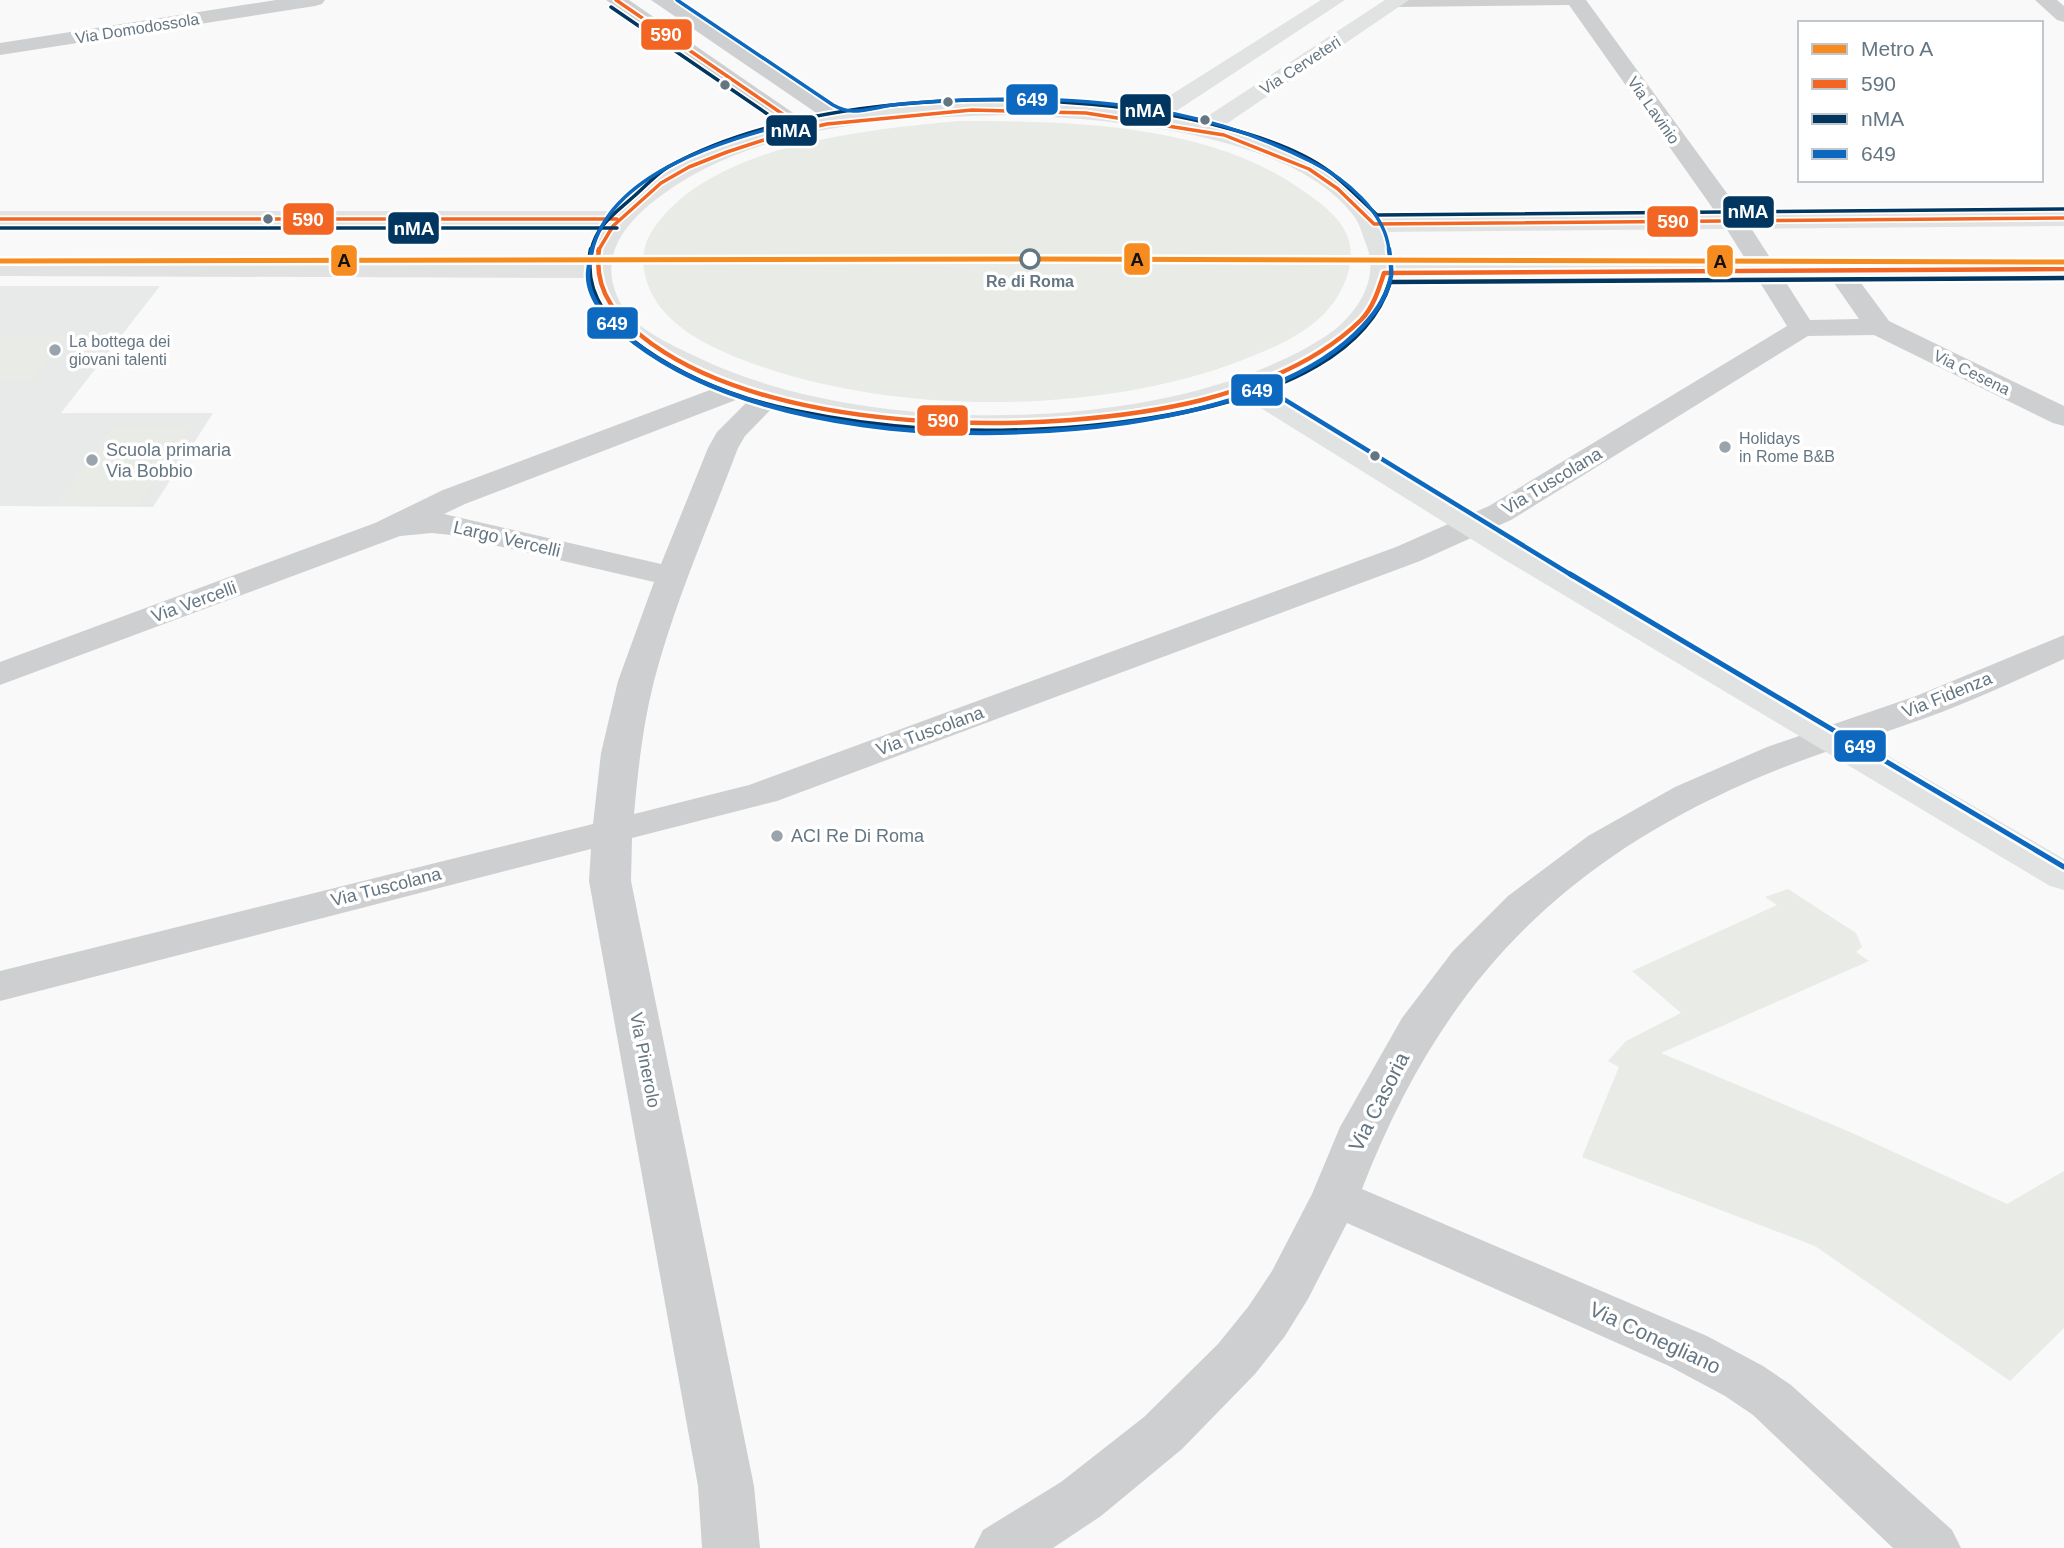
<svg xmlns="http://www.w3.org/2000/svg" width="2064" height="1548" viewBox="0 0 2064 1548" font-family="Helvetica,sans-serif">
  <rect width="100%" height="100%" fill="#f9f9f9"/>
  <path fill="#e8e9e9" d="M 0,286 L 160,286 L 61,413 L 213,413 L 153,507 L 0,506 Z"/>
  <g fill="#e8ebe6">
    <path d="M 959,121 C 1068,121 1206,123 1299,188 C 1333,211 1363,234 1346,279 C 1331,320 1293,340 1255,355 C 1112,415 903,417 757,365 C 723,353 683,336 660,307 C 644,285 636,255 652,231 C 708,144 865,130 959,121 Z"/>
    <path d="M 0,336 L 68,336 L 32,380 L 0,380 Z"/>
    <path d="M 112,427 L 191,427 L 139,503 L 56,503 Z"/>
    <path d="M 1788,889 L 1856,933 L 1862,947 L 1856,952 L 1869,961 L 1661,1053 L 1850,1132 L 2007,1204 L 2064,1171 L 2064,1328 L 2010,1381 L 1815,1246 L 1582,1157 L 1619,1067 L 1608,1061 L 1626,1041 L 1681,1013 L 1632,971 L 1777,905 L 1765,897 Z"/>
  </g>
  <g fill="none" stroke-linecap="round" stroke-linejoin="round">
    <g fill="#cecfd0" fill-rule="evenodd">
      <path d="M 276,0 L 325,0 L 322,4 L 315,6 L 0,55 L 0,43 Z"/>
      <path d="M 606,0 L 629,0 L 815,128 L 811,133 L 795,133 Z"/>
      <path d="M 651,0 L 674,0 L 850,115 L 853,120 L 850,125 L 834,125 Z"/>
      <path d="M 1389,0 L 1586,0 L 1742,214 L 1810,320 L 1859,319 L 1825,270 L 1829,264 L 1838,262 L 1847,264 L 1889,321 L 2064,406 L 2064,426 L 2053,423 L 1874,335 L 1808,336 L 1511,520 L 1420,561 L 777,801 L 632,838 L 631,881 L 754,1486 L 760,1548 L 702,1548 L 698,1486 L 589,881 L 591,849 L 0,1001 L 0,971 L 593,824 L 601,753 L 618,681 L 654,582 L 451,535 L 432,533 L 400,536 L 0,685 L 0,662 L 375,523 L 443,490 L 734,381 L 744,378 L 754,381 L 759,387 L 754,393 L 465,504 L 444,514 L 661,564 L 708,448 L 717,432 L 760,389 L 770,386 L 780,389 L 785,395 L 745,436 L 738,448 C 709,525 675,601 654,681 C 643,724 638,769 634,814 L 749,785 L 1396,547 L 1489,506 L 1787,326 L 1721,220 L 1569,5 L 1398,7 L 1391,5 Z"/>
      <path d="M 2035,0 L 2057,0 L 2064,6 L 2064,22 L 2057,20 Z"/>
      <path d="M 2064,635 L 2064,659 C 2024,677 1984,696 1942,712 C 1878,736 1811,754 1748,782 C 1553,868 1439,990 1362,1189 L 1707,1336 L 1763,1366 L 1791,1385 L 1952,1530 L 1961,1548 L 1893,1548 L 1753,1415 L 1725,1396 L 1669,1366 L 1347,1223 L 1308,1299 L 1285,1336 L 1255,1374 L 1182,1449 L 1101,1516 L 1053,1548 L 974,1548 L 983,1530 L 1061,1482 L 1144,1417 L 1218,1344 L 1248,1307 L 1272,1271 L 1312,1194 L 1340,1127 L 1402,1018 L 1453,951 L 1508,896 L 1588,836 L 1675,787 L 1767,747 L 1916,696 Z"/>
    </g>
    <g fill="#e1e2e2" fill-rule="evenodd">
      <path d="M 1321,0 L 1345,0 L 1155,125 L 1139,125 L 1136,120 L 1139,115 Z"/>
      <path d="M 1385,0 L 1409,0 L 1210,135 L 1194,135 L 1190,130 L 1194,125 Z"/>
      <path d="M 2064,210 L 2064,226 L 1374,232 L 1365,229 L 1361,224 L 1365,219 L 1374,216 Z"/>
      <path d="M 2064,261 L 2064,277 L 1384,281 L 1375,279 L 1371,273 L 1375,267 L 1384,265 Z"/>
    </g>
    <path fill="#e1e2e2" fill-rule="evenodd" d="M 1008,101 C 1111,105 1342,123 1387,232 C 1394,250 1399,264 1394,283 C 1379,339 1318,369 1268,387 L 1524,543 L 2064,859 L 2064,890 L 2050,886 L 1500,557 L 1243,397 C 1206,410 1163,417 1124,422 C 973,443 808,436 669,366 C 632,347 591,323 585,278 L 0,276 L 0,260 L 585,262 L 589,246 L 600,227 L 0,227 L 0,211 L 612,211 C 715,114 873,104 1008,101 ZM 1008,115 C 1105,118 1290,132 1353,215 C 1360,223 1363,237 1367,247 C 1380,281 1354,318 1326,336 C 1171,437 864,438 699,358 C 670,344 630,328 617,296 C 601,258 621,229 649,205 C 747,124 887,118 1008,115 Z"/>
    <defs>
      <g id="bus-1-far1">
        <path d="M 616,0 L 803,128"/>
        <path d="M 0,219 L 617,219"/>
        <path d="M 598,251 L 613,226 L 661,183 L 689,167 L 727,152 L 782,134 L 827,124 L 972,110 L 1086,113 L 1224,135 L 1309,169 L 1338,189 L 1374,224 L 2064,218"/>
      </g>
      <path id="bus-1" d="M 599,249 C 593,293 618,319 652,344 C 782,437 1052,437 1202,400 C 1260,385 1318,362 1361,320 C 1373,308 1379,289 1384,273 L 2064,269"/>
      <g id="bus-2-far1">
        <path d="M 611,7 L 798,135"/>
        <path d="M 0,228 L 617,228"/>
        <path d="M 591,251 C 596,226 614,214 632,198 C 644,188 655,175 668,167 C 810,87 1069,85 1223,127 C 1258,136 1301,150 1330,172 C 1347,185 1362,201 1377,215 L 2064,209"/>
      </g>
      <path id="bus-2" d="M 591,249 C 582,294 610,326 644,349 C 690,381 741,400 795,411 C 838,420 882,426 927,429 C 1048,437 1347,423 1390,282 L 2064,278"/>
      <g id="bus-3-far2">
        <path d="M 677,0 L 833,105 C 840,109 846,111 853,111 C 869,111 885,105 901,104 C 943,100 986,99 1028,99 C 1131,101 1220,115 1312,162 C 1344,178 1386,212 1389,251"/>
        <path d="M 592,251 C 612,169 731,139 801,120"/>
      </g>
      <g id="bus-3-far1">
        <path d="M 592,249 C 591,257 588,267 588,275 C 588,304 615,327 635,343 C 698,391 785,414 862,425 C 998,445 1265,432 1363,326 C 1375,313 1388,294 1391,276 C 1392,268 1390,257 1389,249"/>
        <path d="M 1251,379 L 1573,576"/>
      </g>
      <path id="bus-3" d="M 1570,574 L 2064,867"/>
    </defs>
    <use href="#bus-1-far1" stroke="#fff" stroke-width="7"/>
    <use href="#bus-1" stroke="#fff" stroke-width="9"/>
    <use href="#bus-2-far1" stroke="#fff" stroke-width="7"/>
    <use href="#bus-2" stroke="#fff" stroke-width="9"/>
    <use href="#bus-3-far2" stroke="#fff" stroke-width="7"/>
    <use href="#bus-3-far1" stroke="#fff" stroke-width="9"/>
    <use href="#bus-3" stroke="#fff" stroke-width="10"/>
    <use href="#bus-1-far1" stroke="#f26522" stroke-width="3.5"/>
    <use href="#bus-1" stroke="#f26522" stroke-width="4.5"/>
    <use href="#bus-2-far1" stroke="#00365f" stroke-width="3.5"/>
    <use href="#bus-2" stroke="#00365f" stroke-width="4.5"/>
    <use href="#bus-3-far2" stroke="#0c69bf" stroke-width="3.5"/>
    <use href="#bus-3-far1" stroke="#0c69bf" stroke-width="4.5"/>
    <use href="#bus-3" stroke="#0c69bf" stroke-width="5"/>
    <defs>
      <path id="metro-1" d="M 0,261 L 1036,259 L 2064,262"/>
    </defs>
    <use href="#metro-1" stroke="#fff" stroke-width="10"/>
    <use href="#metro-1" stroke="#f68b1f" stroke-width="5"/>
  </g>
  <g fill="#657683" stroke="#fff" stroke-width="2.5">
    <circle cx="725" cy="85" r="6"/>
    <circle cx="948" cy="102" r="6"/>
    <circle cx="1205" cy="120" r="6"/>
    <circle cx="268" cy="219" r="6"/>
    <circle cx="1375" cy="456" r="6"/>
  </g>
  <circle fill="#fff" stroke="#657683" stroke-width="3.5" cx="1030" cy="259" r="9"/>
  <g fill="#99a4ac" stroke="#fff" stroke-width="2.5">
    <circle cx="55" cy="350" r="7"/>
    <circle cx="1725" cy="447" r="7"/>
    <circle cx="92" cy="460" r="7"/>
    <circle cx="777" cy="836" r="7"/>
  </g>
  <g text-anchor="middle" stroke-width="7" stroke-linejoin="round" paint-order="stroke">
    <g font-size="16" fill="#657683" stroke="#fff">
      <text transform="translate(137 28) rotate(-9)" y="6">Via Domodossola</text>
      <text transform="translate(1300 65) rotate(-33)" y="6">Via Cerveteri</text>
      <text transform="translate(1654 110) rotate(55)" y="6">Via Lavinio</text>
      <text transform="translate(1972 372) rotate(26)" y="6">Via Cesena</text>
    </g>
    <g font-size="16" font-weight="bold" fill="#657683" stroke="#fff">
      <text x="1030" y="287">Re di Roma</text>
    </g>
    <g font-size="16" fill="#657683" stroke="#fff" text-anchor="start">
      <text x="69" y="347">La bottega dei<tspan x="69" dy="18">giovani talenti</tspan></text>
      <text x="1739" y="444">Holidays<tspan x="1739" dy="18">in Rome B&amp;B</tspan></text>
    </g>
    <g font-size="18" fill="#657683" stroke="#fff" text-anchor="start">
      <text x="106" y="456">Scuola primaria<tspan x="106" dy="21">Via Bobbio</tspan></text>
      <text x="791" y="842">ACI Re Di Roma</text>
    </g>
    <g font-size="18" fill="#657683" stroke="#fff">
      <text transform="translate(1552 481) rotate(-31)" y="6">Via Tuscolana</text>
      <text transform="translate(507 539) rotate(13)" y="6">Largo Vercelli</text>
      <text transform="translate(194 602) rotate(-20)" y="6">Via Vercelli</text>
      <text transform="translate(1947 695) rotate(-22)" y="6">Via Fidenza</text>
      <text transform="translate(930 731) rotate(-20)" y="6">Via Tuscolana</text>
      <text transform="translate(386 887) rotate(-14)" y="6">Via Tuscolana</text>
      <text transform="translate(645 1060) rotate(79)" y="6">Via Pinerolo</text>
    </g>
    <g font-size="21" fill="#657683" stroke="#fff">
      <text transform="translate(1379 1102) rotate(-63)" y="7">Via Casoria</text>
      <text transform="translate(1655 1338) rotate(25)" y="7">Via Conegliano</text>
    </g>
  </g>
  <g stroke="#fff" stroke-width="2.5">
    <rect x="640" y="18" width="53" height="33" rx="7" fill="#f26522"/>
    <rect x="1005" y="83" width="54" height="33" rx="7" fill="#0c69bf"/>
    <rect x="1119" y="93" width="53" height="34" rx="7" fill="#00365f"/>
    <rect x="765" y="114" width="53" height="33" rx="7" fill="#00365f"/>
    <rect x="1722" y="195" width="53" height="34" rx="7" fill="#00365f"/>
    <rect x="282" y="202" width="53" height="34" rx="7" fill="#f26522"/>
    <rect x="1646" y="205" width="53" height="33" rx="7" fill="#f26522"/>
    <rect x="387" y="211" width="53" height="34" rx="7" fill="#00365f"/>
    <rect x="1123" y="242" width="28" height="34" rx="7" fill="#f68b1f"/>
    <rect x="330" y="244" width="28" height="33" rx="7" fill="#f68b1f"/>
    <rect x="1706" y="244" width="28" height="34" rx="7" fill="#f68b1f"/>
    <rect x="586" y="306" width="53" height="34" rx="7" fill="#0c69bf"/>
    <rect x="1230" y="373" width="54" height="34" rx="7" fill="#0c69bf"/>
    <rect x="916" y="404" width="53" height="33" rx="7" fill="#f26522"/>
    <rect x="1833" y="729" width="54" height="34" rx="7" fill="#0c69bf"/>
  </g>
  <g font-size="19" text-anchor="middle" font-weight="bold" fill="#fff">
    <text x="666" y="41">590</text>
    <text x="1032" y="106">649</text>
    <text x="1145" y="117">nMA</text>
    <text x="791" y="137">nMA</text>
    <text x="1748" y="218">nMA</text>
    <text x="308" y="226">590</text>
    <text x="1673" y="228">590</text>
    <text x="414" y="235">nMA</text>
    <text x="612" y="330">649</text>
    <text x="1257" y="397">649</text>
    <text x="943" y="427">590</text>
    <text x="1860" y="753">649</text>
  </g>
  <g font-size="19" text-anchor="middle" font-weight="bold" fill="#111">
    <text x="1137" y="266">A</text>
    <text x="344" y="267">A</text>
    <text x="1720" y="268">A</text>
  </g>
  <rect x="1798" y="21" width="245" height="161" fill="#ffffff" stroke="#c1c8cd" stroke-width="2"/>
  <rect x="1812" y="44" width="35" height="10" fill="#f68b1f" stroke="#c1c8cd" stroke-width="2"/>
  <text x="1861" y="56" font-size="21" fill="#657683">Metro A</text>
  <rect x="1812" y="79" width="35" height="10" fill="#f26522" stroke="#c1c8cd" stroke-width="2"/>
  <text x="1861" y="91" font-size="21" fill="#657683">590</text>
  <rect x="1812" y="114" width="35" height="10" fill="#00365f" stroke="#c1c8cd" stroke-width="2"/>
  <text x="1861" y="126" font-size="21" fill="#657683">nMA</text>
  <rect x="1812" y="149" width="35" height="10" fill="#0c69bf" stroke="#c1c8cd" stroke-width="2"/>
  <text x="1861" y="161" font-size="21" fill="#657683">649</text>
</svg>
